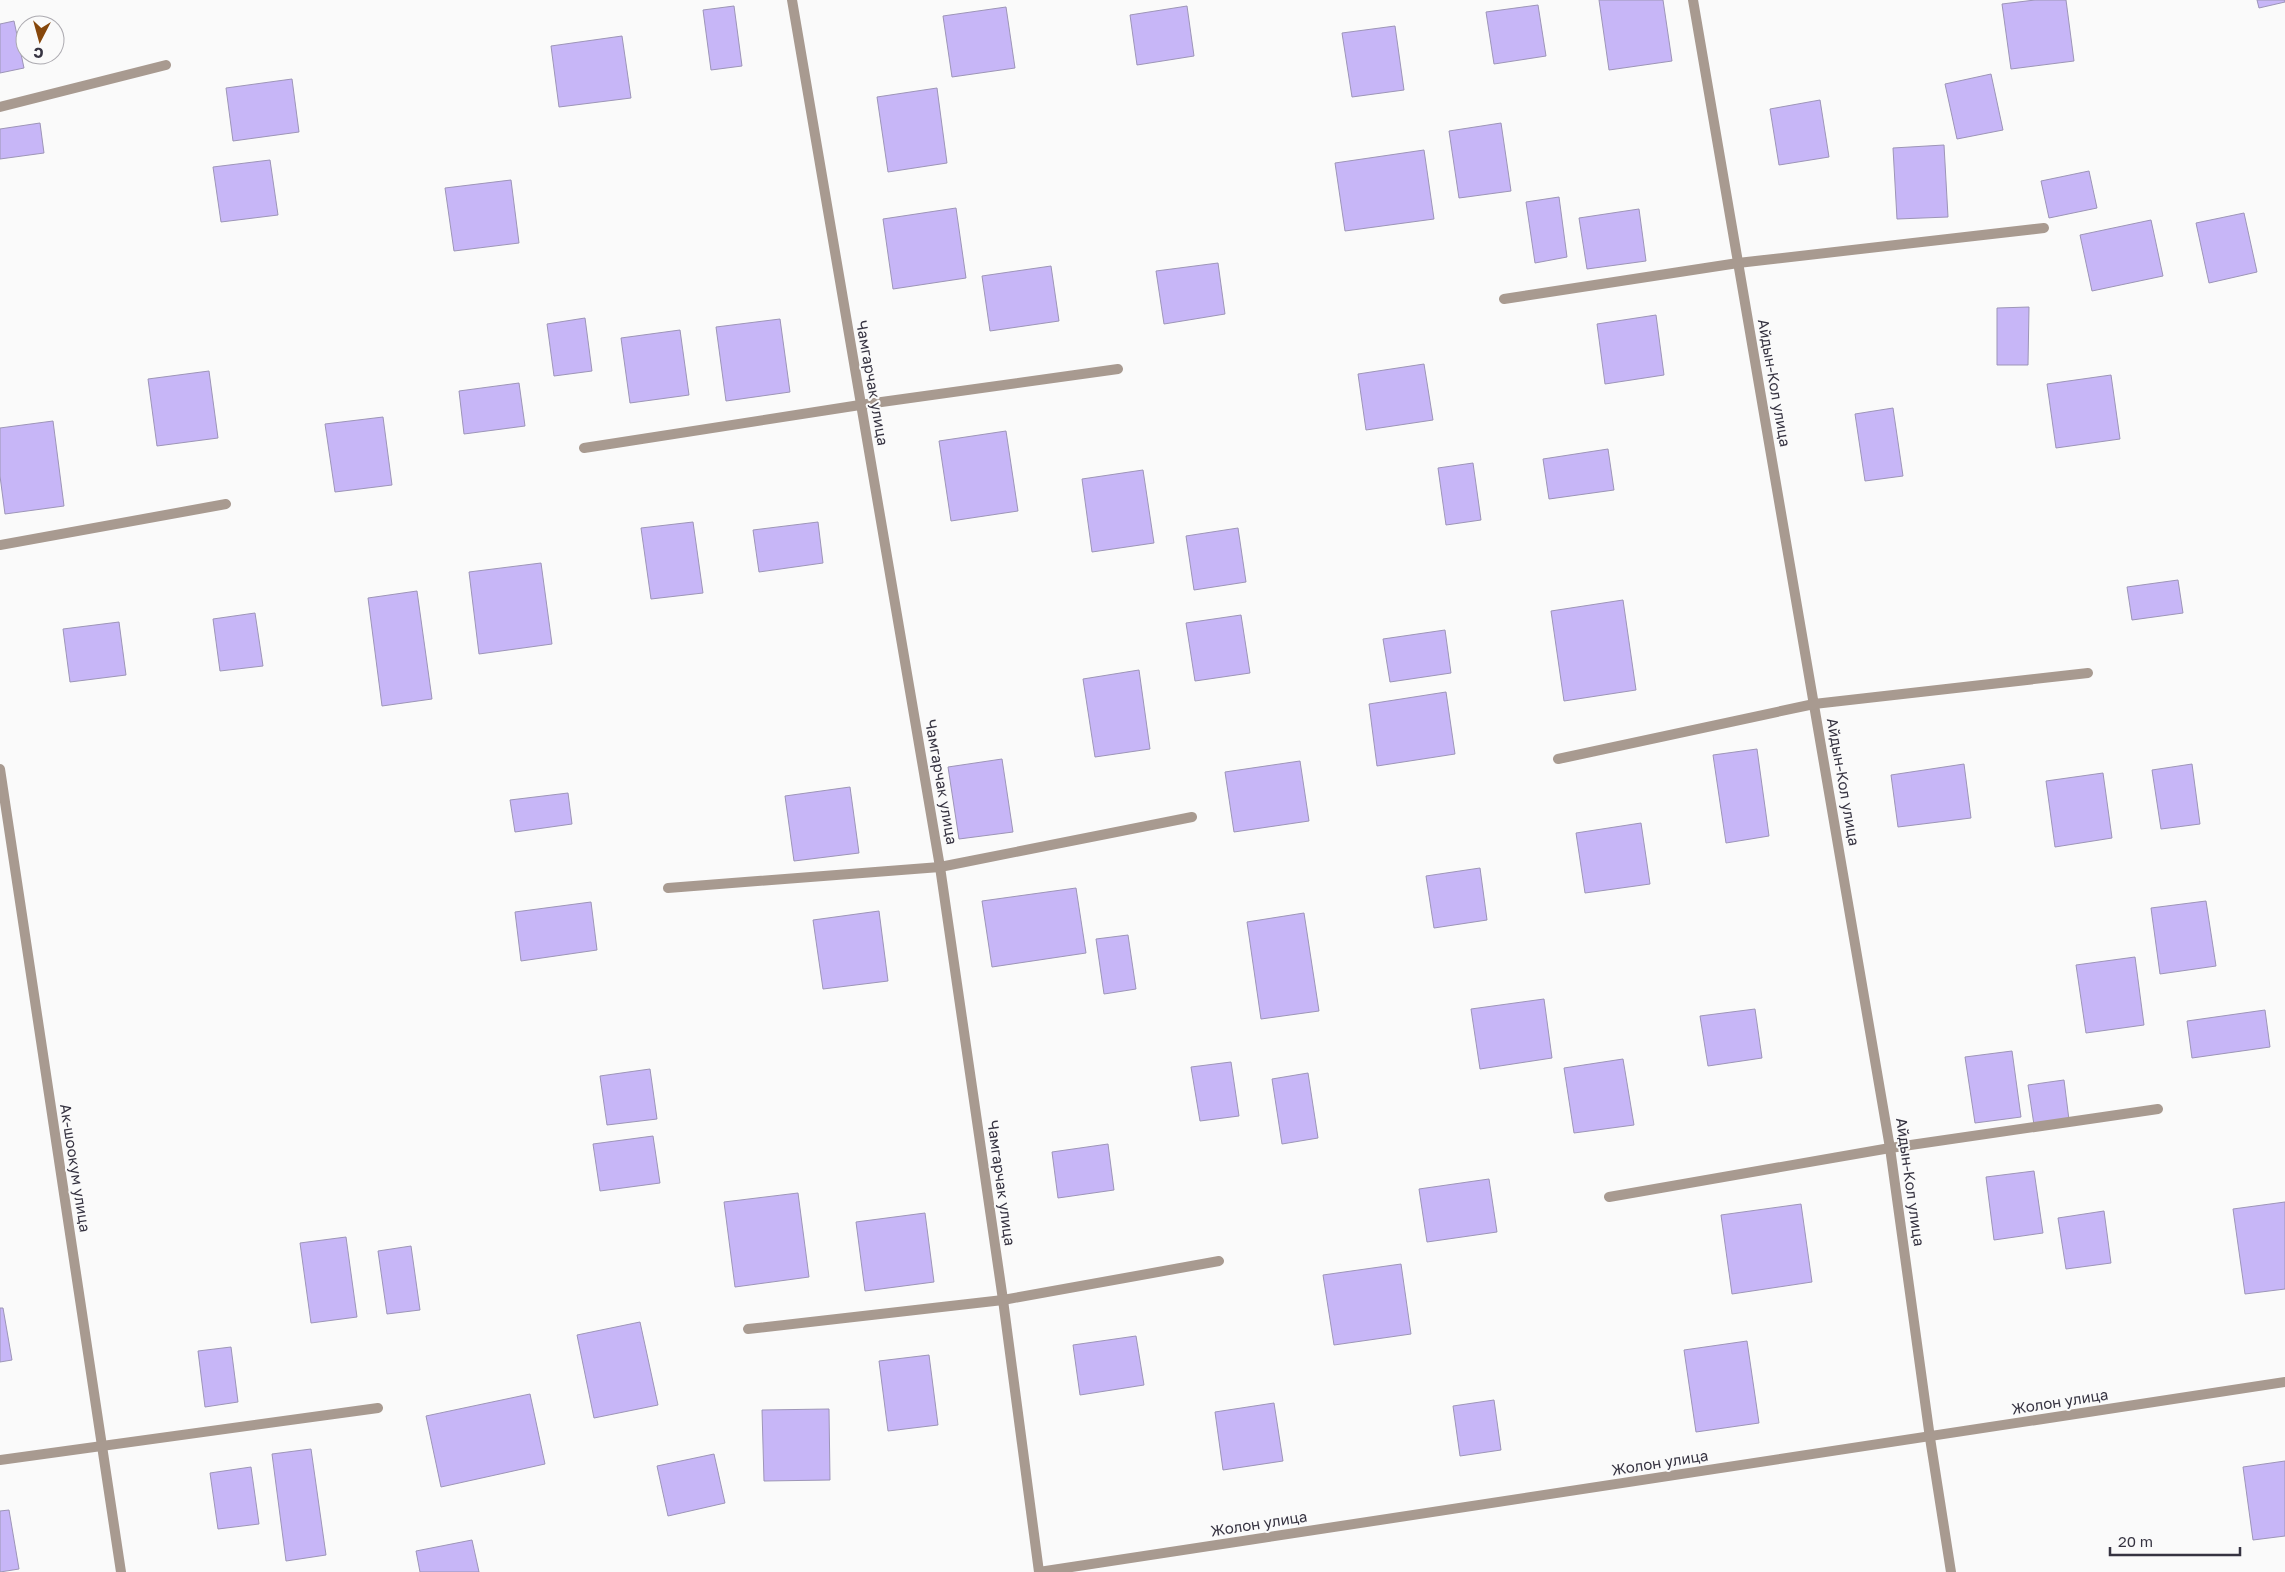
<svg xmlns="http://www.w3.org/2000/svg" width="2285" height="1572" viewBox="0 0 2285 1572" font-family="'Golos Text',sans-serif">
  <rect width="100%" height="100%" fill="#fafafa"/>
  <g fill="#c7b6f7" stroke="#9d95b7">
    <path d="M 1599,0 L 1663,0 L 1672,61 L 1609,70 Z"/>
    <path d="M 2035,0 L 2066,0 L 2074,61 L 2011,69 L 2002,4 Z"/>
    <path d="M 2257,0 L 2285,0 L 2285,2 L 2259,8 Z"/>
    <path d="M 1538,5 L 1546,56 L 1494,64 L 1486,12 Z"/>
    <path d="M 734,6 L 742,66 L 711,70 L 703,10 Z"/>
    <path d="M 1187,6 L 1194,56 L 1137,65 L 1130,15 Z"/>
    <path d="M 1006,7 L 1015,68 L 952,77 L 943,16 Z"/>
    <path d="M 14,21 L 24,68 L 0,73 L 0,24 Z"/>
    <path d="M 1395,26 L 1404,90 L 1352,97 L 1342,33 Z"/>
    <path d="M 622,36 L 631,98 L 559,107 L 551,46 Z"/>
    <path d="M 1991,74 L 2003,130 L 1957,139 L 1945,84 Z"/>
    <path d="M 292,79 L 299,132 L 233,141 L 226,88 Z"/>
    <path d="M 937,88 L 947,163 L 888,172 L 877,97 Z"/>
    <path d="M 1820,100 L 1829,157 L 1779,165 L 1770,109 Z"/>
    <path d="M 40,123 L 44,153 L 0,159 L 0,129 Z"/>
    <path d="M 1501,123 L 1511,191 L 1459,198 L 1449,131 Z"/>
    <path d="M 1944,145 L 1948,217 L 1897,219 L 1893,148 Z"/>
    <path d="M 1424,150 L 1434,219 L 1345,231 L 1335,163 Z"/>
    <path d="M 270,160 L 278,215 L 221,222 L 213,167 Z"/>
    <path d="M 2089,171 L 2097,208 L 2049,218 L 2041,181 Z"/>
    <path d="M 511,180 L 519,243 L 454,251 L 445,188 Z"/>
    <path d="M 1559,197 L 1567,257 L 1535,263 L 1526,202 Z"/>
    <path d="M 956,208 L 966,278 L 893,289 L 883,219 Z"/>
    <path d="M 1639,209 L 1646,261 L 1587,269 L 1579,218 Z"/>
    <path d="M 2244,213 L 2257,272 L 2209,283 L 2196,223 Z"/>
    <path d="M 2151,220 L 2163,276 L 2092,291 L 2080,235 Z"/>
    <path d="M 1218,263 L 1225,314 L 1164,324 L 1156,271 Z"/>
    <path d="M 1051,266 L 1059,321 L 990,331 L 982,276 Z"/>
    <path d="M 2029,307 L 2028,365 L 1997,365 L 1997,308 Z"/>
    <path d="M 1656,315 L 1664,375 L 1605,384 L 1597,324 Z"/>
    <path d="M 585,318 L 592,371 L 554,376 L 547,324 Z"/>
    <path d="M 780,319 L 790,392 L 726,401 L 716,327 Z"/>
    <path d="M 680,330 L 689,395 L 630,403 L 621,338 Z"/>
    <path d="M 1424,364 L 1433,420 L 1366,430 L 1358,374 Z"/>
    <path d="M 209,371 L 218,438 L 157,446 L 148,379 Z"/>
    <path d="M 2111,375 L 2120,439 L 2056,448 L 2047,384 Z"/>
    <path d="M 519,383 L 525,426 L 464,434 L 459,391 Z"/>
    <path d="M 1893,408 L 1903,476 L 1865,481 L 1855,414 Z"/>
    <path d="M 383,417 L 392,485 L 335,492 L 325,424 Z"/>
    <path d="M 53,421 L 64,506 L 5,514 L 0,476 L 0,428 Z"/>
    <path d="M 1006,431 L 1018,511 L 951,521 L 939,441 Z"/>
    <path d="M 1608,449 L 1614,490 L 1549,499 L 1543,459 Z"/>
    <path d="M 1473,463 L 1481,520 L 1446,525 L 1438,468 Z"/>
    <path d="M 1143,470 L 1154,543 L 1092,552 L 1082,479 Z"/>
    <path d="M 693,522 L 703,593 L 651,599 L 641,528 Z"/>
    <path d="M 818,522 L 823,563 L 759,572 L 753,530 Z"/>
    <path d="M 1238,528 L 1246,582 L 1194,590 L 1186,536 Z"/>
    <path d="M 541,563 L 552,644 L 479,654 L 469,572 Z"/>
    <path d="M 2178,580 L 2183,613 L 2132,620 L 2127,587 Z"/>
    <path d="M 417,591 L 432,699 L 382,706 L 368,598 Z"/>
    <path d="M 1623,600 L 1636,690 L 1564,701 L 1551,611 Z"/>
    <path d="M 255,613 L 263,666 L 220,671 L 213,619 Z"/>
    <path d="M 1241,615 L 1250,673 L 1195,681 L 1186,623 Z"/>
    <path d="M 119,622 L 126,675 L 70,682 L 63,629 Z"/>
    <path d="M 1445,630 L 1451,673 L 1390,682 L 1383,639 Z"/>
    <path d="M 1139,670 L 1150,749 L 1095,757 L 1083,679 Z"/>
    <path d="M 1446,692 L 1455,754 L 1377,766 L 1369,704 Z"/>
    <path d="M 1757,749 L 1769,836 L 1726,843 L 1713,755 Z"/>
    <path d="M 1002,759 L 1013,832 L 959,839 L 948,767 Z"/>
    <path d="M 1300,761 L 1309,821 L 1234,832 L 1225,772 Z"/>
    <path d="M 1964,764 L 1971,818 L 1898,827 L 1891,775 Z"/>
    <path d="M 2192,764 L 2200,824 L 2161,829 L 2152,770 Z"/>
    <path d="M 2103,773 L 2112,838 L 2055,847 L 2046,781 Z"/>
    <path d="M 850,787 L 859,853 L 794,861 L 785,796 Z"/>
    <path d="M 568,793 L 572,824 L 515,832 L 510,800 Z"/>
    <path d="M 1641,823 L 1650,884 L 1585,893 L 1576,833 Z"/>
    <path d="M 1480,868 L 1487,920 L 1434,928 L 1426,876 Z"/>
    <path d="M 1076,888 L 1086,953 L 992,967 L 982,901 Z"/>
    <path d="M 2206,901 L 2216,966 L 2160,974 L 2151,908 Z"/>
    <path d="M 591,902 L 597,950 L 521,961 L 515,912 Z"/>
    <path d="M 879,911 L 888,981 L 823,989 L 813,920 Z"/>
    <path d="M 1304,913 L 1319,1011 L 1261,1019 L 1247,922 Z"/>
    <path d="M 1128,935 L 1136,989 L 1104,994 L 1096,939 Z"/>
    <path d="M 2135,957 L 2144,1025 L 2086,1033 L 2076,965 Z"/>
    <path d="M 1544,999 L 1552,1058 L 1480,1069 L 1471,1009 Z"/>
    <path d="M 1755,1009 L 1762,1058 L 1708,1066 L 1700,1016 Z"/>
    <path d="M 2265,1010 L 2270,1047 L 2192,1058 L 2187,1021 Z"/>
    <path d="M 2012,1051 L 2021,1117 L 1975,1123 L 1965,1057 Z"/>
    <path d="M 1623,1059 L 1634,1125 L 1574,1133 L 1564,1068 Z"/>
    <path d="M 1231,1062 L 1239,1116 L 1200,1121 L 1191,1067 Z"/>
    <path d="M 650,1069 L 657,1119 L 607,1125 L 600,1076 Z"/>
    <path d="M 1308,1073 L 1318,1138 L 1282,1144 L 1272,1079 Z"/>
    <path d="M 2064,1080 L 2069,1120 L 2034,1125 L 2028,1085 Z"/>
    <path d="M 653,1136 L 660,1183 L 600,1191 L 593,1144 Z"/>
    <path d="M 1108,1144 L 1114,1190 L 1058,1198 L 1052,1152 Z"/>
    <path d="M 2034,1171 L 2043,1233 L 1994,1240 L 1986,1177 Z"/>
    <path d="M 1489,1179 L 1497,1232 L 1427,1242 L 1419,1189 Z"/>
    <path d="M 798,1193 L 809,1277 L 735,1287 L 724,1202 Z"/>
    <path d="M 2285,1202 L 2285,1289 L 2245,1294 L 2233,1209 Z"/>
    <path d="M 1801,1204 L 1812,1282 L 1732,1294 L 1721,1215 Z"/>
    <path d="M 2104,1211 L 2111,1263 L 2066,1269 L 2058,1218 Z"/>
    <path d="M 925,1213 L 934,1282 L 865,1291 L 856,1222 Z"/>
    <path d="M 346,1237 L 357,1317 L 311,1323 L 300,1243 Z"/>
    <path d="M 411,1246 L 420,1310 L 387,1314 L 378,1251 Z"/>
    <path d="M 1401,1264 L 1411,1334 L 1334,1345 L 1323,1275 Z"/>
    <path d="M 0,1308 L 3,1308 L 12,1360 L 0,1362 Z"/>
    <path d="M 640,1322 L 658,1405 L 594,1418 L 577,1335 Z"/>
    <path d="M 1136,1336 L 1144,1385 L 1080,1395 L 1073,1345 Z"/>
    <path d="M 1747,1341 L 1759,1423 L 1696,1432 L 1684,1350 Z"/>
    <path d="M 231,1347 L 238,1402 L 205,1407 L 198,1351 Z"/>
    <path d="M 929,1355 L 938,1425 L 888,1431 L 879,1361 Z"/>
    <path d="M 530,1394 L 545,1464 L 441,1487 L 426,1416 Z"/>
    <path d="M 1494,1400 L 1501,1450 L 1460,1456 L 1453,1406 Z"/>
    <path d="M 1274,1403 L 1283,1461 L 1223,1470 L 1215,1412 Z"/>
    <path d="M 829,1409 L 830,1480 L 764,1481 L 762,1410 Z"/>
    <path d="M 311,1449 L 326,1555 L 286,1561 L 272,1454 Z"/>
    <path d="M 714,1454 L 725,1503 L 668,1516 L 657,1466 Z"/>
    <path d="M 2285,1461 L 2285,1536 L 2253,1540 L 2243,1467 Z"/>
    <path d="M 251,1467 L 259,1524 L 218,1529 L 210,1473 Z"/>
    <path d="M 9,1510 L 19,1569 L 0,1572 L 0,1511 Z"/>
    <path d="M 472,1540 L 479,1572 L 420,1572 L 416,1551 Z"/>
  </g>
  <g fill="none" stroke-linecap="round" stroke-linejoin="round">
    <g stroke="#a89a90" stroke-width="10">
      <path d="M 792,0 L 940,867 L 1003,1300 L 1039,1572"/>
      <path d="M 1693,0 L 1890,1148 L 1930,1438 L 1951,1572"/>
      <path d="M 0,107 L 166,65"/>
      <path d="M 1504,299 L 1738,263 L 2044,228"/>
      <path d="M 584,448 L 860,405 L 1118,369"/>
      <path d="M 0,545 L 226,504"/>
      <path d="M 1558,759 L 1814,704 L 2088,673"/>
      <path d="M 0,769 L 121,1572"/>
      <path d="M 668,888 L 940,867 L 1192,817"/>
      <path d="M 1609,1197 L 1890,1148 L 2158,1109"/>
      <path d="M 748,1329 L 1003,1300 L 1219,1261"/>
      <path d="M 0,1460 L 378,1408"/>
      <path d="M 1039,1572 L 2285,1382"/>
    </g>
  </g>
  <g text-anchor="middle" stroke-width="4" stroke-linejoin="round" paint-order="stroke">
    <g font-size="15" fill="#363341" stroke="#fafafa">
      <text transform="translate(872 383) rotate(80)" y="5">Чамгарчак улица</text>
      <text transform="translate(1774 383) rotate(80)" y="5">Айдын-Кол улица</text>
      <text transform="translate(941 782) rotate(80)" y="5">Чамгарчак улица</text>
      <text transform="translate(1843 782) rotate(80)" y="5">Айдын-Кол улица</text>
      <text transform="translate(75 1168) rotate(81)" y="5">Ак-шоокум улица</text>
      <text transform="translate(1910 1182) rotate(82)" y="5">Айдын-Кол улица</text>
      <text transform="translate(1001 1183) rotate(82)" y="5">Чамгарчак улица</text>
      <text transform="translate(2060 1402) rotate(-9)" y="5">Жолон улица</text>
      <text transform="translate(1660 1463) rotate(-9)" y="5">Жолон улица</text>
      <text transform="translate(1259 1524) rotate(-9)" y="5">Жолон улица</text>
    </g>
  </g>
  <g transform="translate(40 40) rotate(186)"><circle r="24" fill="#fafafa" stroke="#acaab0"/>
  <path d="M0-4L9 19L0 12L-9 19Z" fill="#86470b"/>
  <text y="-8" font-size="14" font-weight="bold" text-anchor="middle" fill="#363341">С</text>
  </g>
  <path d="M2110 1547v8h130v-8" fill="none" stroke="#363341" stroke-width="2.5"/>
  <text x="2118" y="1547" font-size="15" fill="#363341" stroke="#fafafa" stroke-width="4" paint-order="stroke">20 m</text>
</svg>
